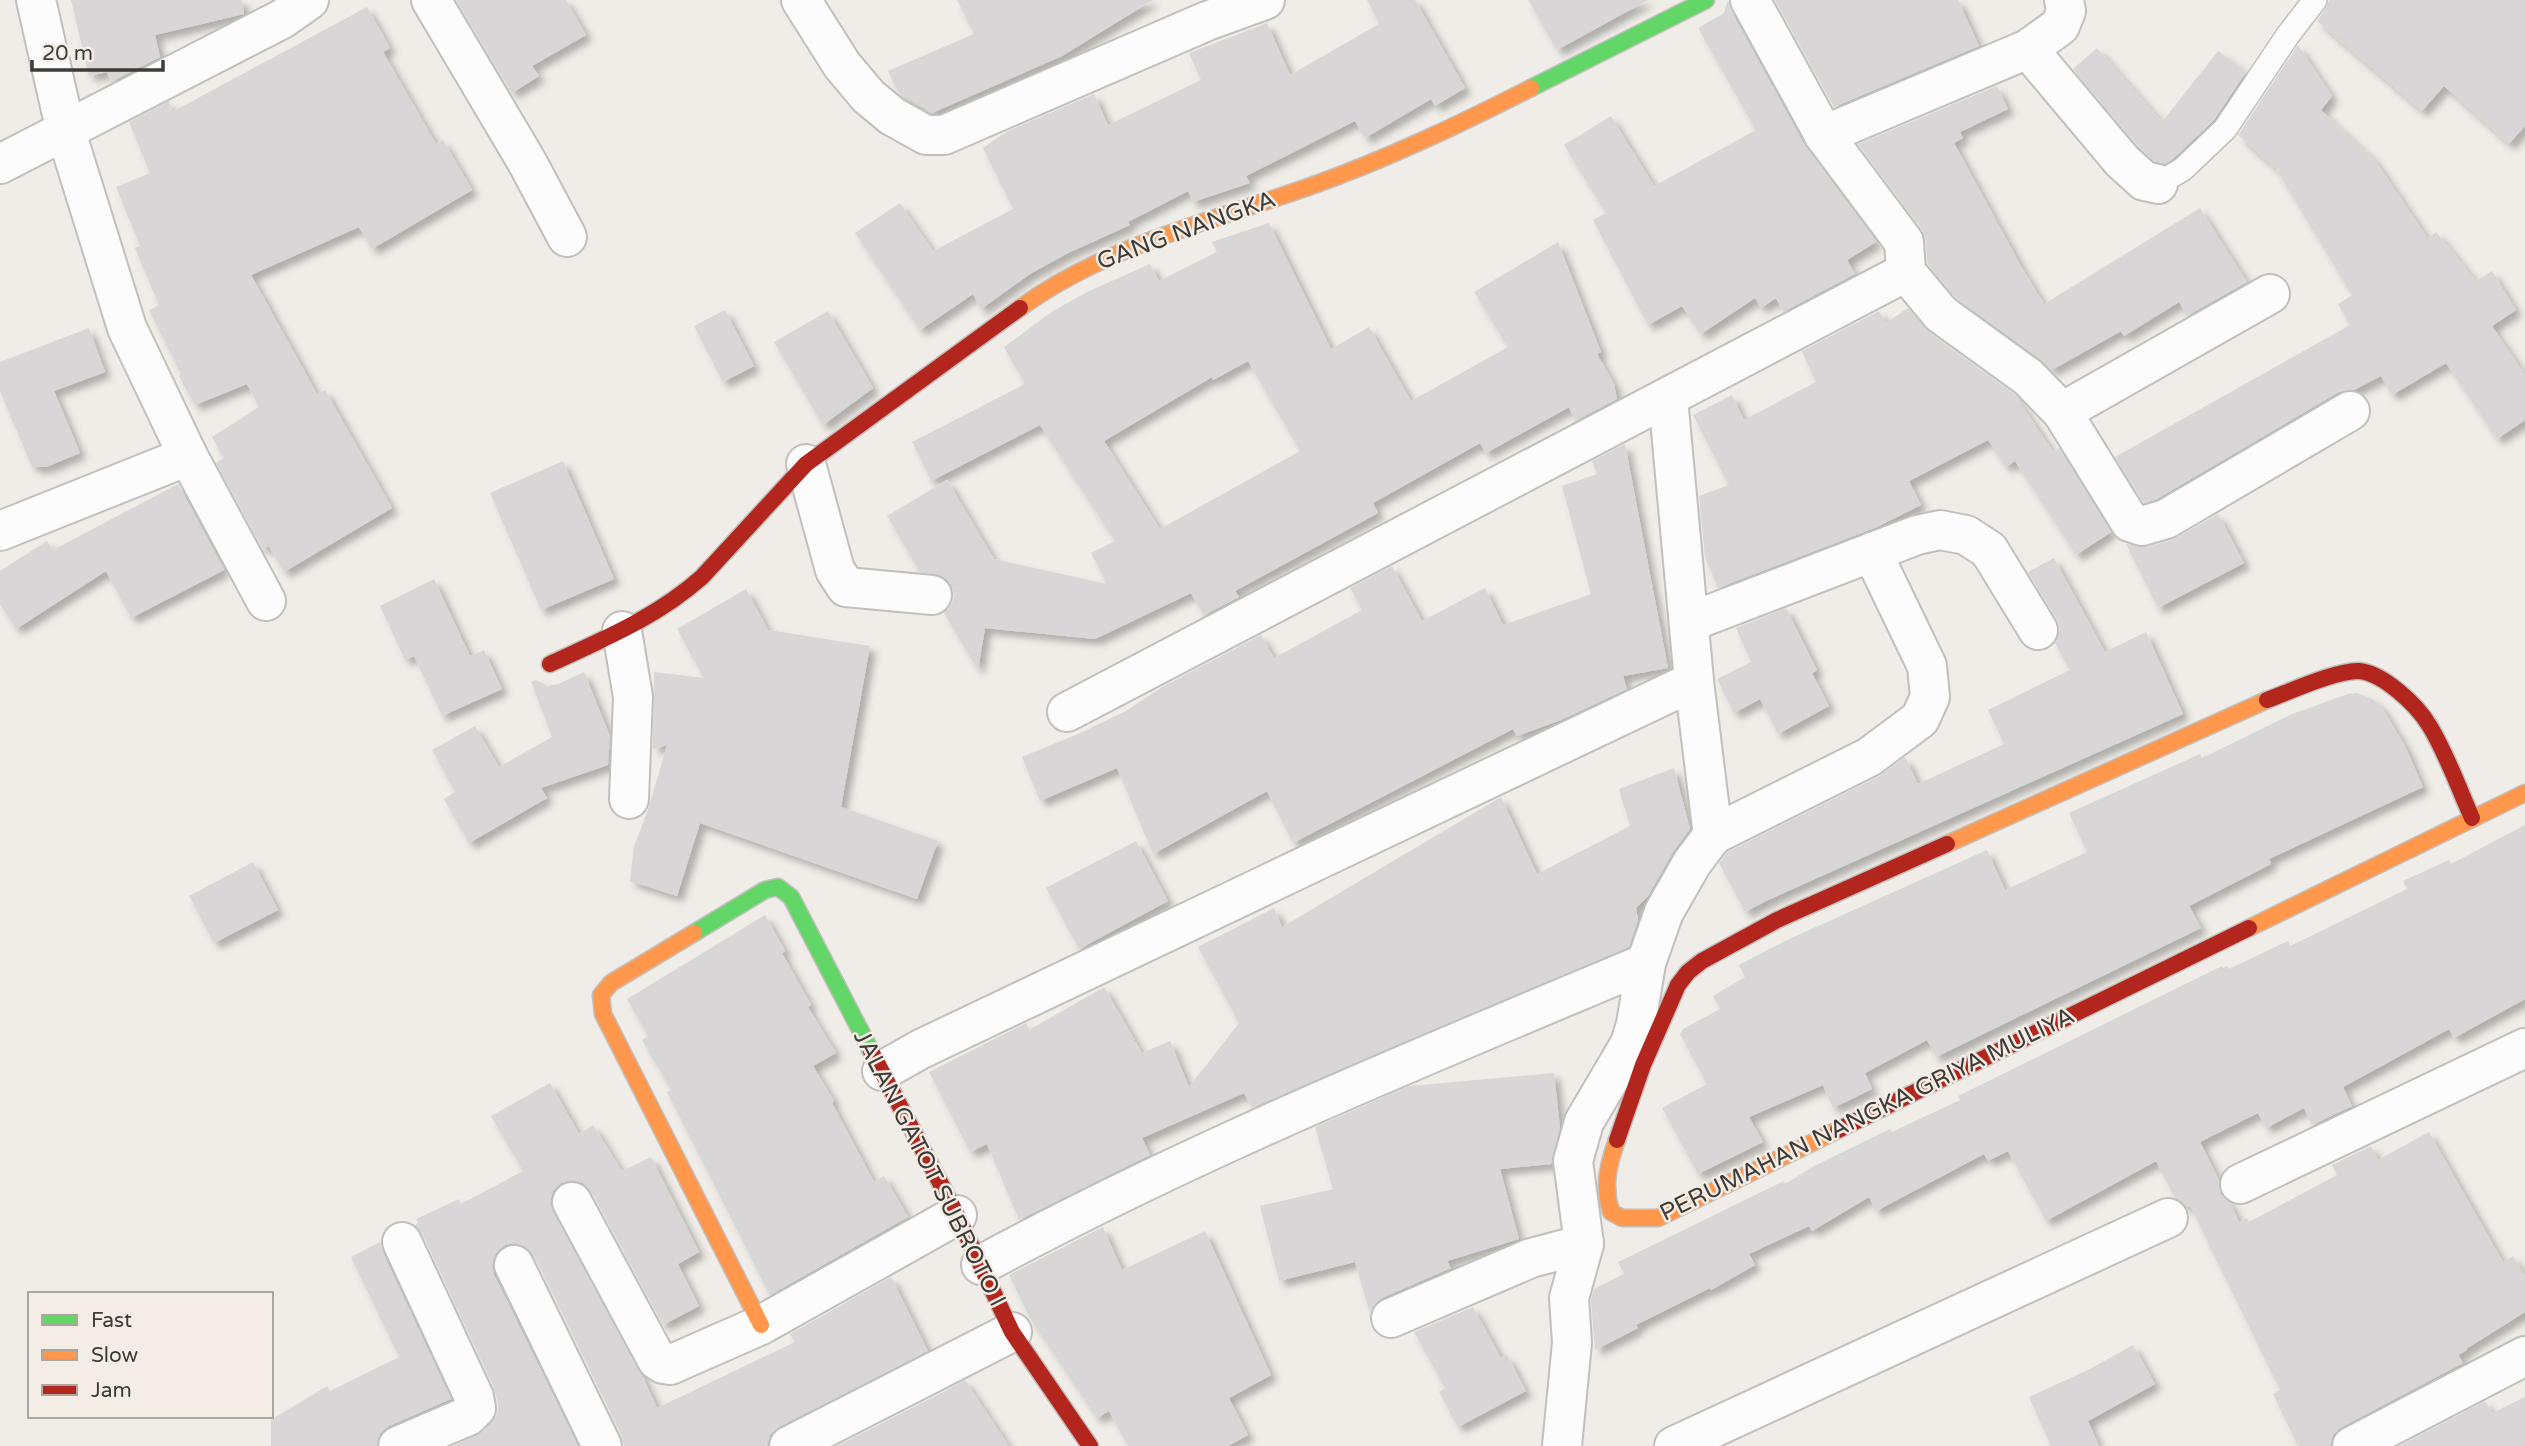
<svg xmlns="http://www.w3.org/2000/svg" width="2525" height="1446" viewBox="0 0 2525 1446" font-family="'Varela Round',sans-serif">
  <defs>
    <filter id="shadow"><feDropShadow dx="6" dy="6" stdDeviation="3.5" flood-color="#0004"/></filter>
  </defs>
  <rect width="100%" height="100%" fill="#f0ede8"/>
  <g fill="#d8d6d6" fill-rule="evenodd" filter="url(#shadow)">
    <path d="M 71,0 L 242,0 L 244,14 L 155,35 L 160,57 L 111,82 L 107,72 L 89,76 Z"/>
    <path d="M 456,0 L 566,0 L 586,35 L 532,66 L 539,76 L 512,93 Z"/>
    <path d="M 957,0 L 1153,0 L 1062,56 L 932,113 L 898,92 L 888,71 L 974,34 Z"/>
    <path d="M 1367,0 L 1415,0 L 1465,88 L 1435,106 L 1431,99 L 1365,138 L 1355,121 L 1246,176 L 1250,183 L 1193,202 L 1188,191 L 1128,222 L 1130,225 L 1068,253 L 1030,274 L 981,309 L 973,294 L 920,330 L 855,233 L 900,203 L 933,251 L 1013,209 L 983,148 L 1006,132 L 1094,94 L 1108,125 L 1201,80 L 1189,53 L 1267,23 L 1290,75 L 1379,24 Z"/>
    <path d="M 1528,0 L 1648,0 L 1557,50 Z"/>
    <path d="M 1728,0 L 1731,11 L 1805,146 L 1876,242 L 1847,260 L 1855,274 L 1783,312 L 1776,298 L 1761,308 L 1755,298 L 1701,334 L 1682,306 L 1648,325 L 1593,220 L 1606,213 L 1564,145 L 1611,116 L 1654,186 L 1756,130 L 1698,28 L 1724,13 Z"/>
    <path d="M 1775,0 L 1958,0 L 1979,46 L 1834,107 Z"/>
    <path d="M 2329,0 L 2525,0 L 2525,126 L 2509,144 L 2444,86 L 2422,111 L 2317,21 L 2326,8 Z"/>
    <path d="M 367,7 L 390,48 L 383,52 L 436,144 L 443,140 L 472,190 L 372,249 L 359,227 L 251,275 L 317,394 L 325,390 L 392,508 L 284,572 L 269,546 L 263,549 L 216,463 L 224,458 L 212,437 L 259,407 L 247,384 L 195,405 L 179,376 L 181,374 L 149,310 L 159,305 L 135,248 L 140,246 L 116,187 L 150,173 L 129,122 L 169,101 L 172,112 Z"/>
    <path d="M 2298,45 L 2332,96 L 2321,110 L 2375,160 L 2428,239 L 2436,232 L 2476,281 L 2492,271 L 2516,310 L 2492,326 L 2525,375 L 2525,420 L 2497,439 L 2446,363 L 2392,395 L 2381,376 L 2354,390 L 2339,392 L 2157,499 L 2144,503 L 2115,457 L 2350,325 L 2338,304 L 2352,295 L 2276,169 L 2238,135 Z"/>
    <path d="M 2097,48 L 2162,122 L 2218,51 L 2246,72 L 2214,120 L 2174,158 L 2165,164 L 2154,161 L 2138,146 L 2073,69 Z"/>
    <path d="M 1997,86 L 2008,109 L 1960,132 L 1963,138 L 1954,143 L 2022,268 L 2044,304 L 2200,208 L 2247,282 L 2187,316 L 2179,302 L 2124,336 L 2121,331 L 2052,370 L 2041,359 L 1956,298 L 1927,263 L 1926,241 L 1922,229 L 1858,144 Z"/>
    <path d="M 1269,223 L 1331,349 L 1369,327 L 1411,401 L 1508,347 L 1474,292 L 1558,242 L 1601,352 L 1597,354 L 1614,384 L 1617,399 L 1575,421 L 1569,407 L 1486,453 L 1480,443 L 1373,503 L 1378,513 L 1235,591 L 1239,597 L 1204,615 L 1191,593 L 1095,639 L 985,628 L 978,670 L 944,613 L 950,607 L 954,598 L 952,585 L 944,577 L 920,572 L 887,516 L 947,480 L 994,559 L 1107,584 L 1091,553 L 1115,541 L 1040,425 L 931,481 L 912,442 L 1025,384 L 1004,347 L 1053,311 L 1087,292 L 1150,264 L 1159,281 L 1217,252 L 1212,242 ZM 1248,361 L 1300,451 L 1160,529 L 1104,441 L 1212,377 L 1213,380 Z"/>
    <path d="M 1908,308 L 1928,332 L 2015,395 L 2053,452 L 2059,448 L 2111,532 L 2076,555 L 2015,461 L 2006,467 L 1988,440 L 1909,481 L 1921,505 L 1877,527 L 1718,588 L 1705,557 L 1699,496 L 1729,485 L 1693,415 L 1732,395 L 1744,420 L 1816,382 L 1802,351 L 1879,311 L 1886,323 Z"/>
    <path d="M 725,310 L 754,366 L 723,382 L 694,326 Z"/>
    <path d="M 828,311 L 873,388 L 823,425 L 774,342 Z"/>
    <path d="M 89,328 L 105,372 L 54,391 L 80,453 L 46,467 L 32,467 L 0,391 L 0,362 Z"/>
    <path d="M 1625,444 L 1668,668 L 1623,676 L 1627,689 L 1561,720 L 1517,736 L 1513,729 L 1293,843 L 1267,791 L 1153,854 L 1117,768 L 1040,801 L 1022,757 L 1078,734 L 1126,711 L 1162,687 L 1261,635 L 1274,658 L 1362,610 L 1350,588 L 1392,566 L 1422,621 L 1485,588 L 1503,625 L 1591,594 L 1562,486 L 1597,474 L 1592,461 Z"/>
    <path d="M 563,461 L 614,579 L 541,610 L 490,493 Z"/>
    <path d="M 178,484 L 224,570 L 131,618 L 106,571 L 16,629 L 0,604 L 0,571 L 47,541 L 53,550 Z"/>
    <path d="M 2218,514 L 2244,563 L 2158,608 L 2126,544 L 2147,547 L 2172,540 Z"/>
    <path d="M 2054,558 L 2105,652 L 2146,632 L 2183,714 L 1768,900 L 1745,912 L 1719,863 L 1727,852 L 1879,776 L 1905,757 L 1918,784 L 2004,744 L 1988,710 L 2070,670 L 2055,643 L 2060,630 L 2057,619 L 2028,572 Z"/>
    <path d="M 434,579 L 470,656 L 484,650 L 502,689 L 442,716 L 414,656 L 405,660 L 380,606 Z"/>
    <path d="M 746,589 L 768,630 L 870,646 L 841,807 L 938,841 L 917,899 L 700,823 L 677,896 L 630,881 L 634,846 L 648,810 L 667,745 L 653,749 L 654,672 L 704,678 L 677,629 Z"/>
    <path d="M 1786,608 L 1817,670 L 1812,673 L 1829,706 L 1778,734 L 1760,699 L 1734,713 L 1717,679 L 1751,662 L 1736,628 Z"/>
    <path d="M 584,672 L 610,736 L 608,765 L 541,788 L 547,798 L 469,843 L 444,799 L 455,792 L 432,750 L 475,726 L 499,767 L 552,737 L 531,682 L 536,680 L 547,686 L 558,684 Z"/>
    <path d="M 2357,693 L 2372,699 L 2381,706 L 2405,746 L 2423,787 L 2269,859 L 2271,864 L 2189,906 L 2201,928 L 1936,1057 L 1927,1040 L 1865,1073 L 1872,1089 L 1833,1108 L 1823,1085 L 1749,1117 L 1763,1142 L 1698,1174 L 1662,1108 L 1707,1084 L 1680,1034 L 1683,1029 L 1720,1009 L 1713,996 L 1745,977 L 1739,965 L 1787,940 L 1987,850 L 2005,890 L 2087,852 L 2069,813 L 2200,754 L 2202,758 L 2292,714 L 2348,694 Z"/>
    <path d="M 1674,768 L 1690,829 L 1673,852 L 1648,896 L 1636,908 L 1638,920 L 1629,947 L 1252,1108 L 1244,1093 L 1142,1138 L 1150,1155 L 1019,1220 L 987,1144 L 970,1152 L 929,1072 L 1026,1023 L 1029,1030 L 1104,987 L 1142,1053 L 1170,1041 L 1189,1087 L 1239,1023 L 1198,947 L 1274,908 L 1282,927 L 1501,797 L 1537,874 L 1630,826 L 1619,789 Z"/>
    <path d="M 2525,825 L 2525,999 L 2454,1038 L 2449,1029 L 2343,1087 L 2352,1106 L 2312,1125 L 2304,1108 L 2266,1128 L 2258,1113 L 2200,1142 L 2219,1180 L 2221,1194 L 2230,1203 L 2239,1222 L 2247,1218 L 2249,1222 L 2337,1175 L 2332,1165 L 2371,1146 L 2378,1160 L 2429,1132 L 2503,1262 L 2513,1256 L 2525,1276 L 2525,1312 L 2466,1349 L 2467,1350 L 2458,1355 L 2463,1363 L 2342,1427 L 2333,1435 L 2330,1446 L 2298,1446 L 2273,1394 L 2280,1390 L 2190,1206 L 2187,1207 L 2181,1201 L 2175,1198 L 2156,1161 L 2046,1221 L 2008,1151 L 1988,1161 L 1984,1154 L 1876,1211 L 1869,1197 L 1812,1231 L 1809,1226 L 1749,1254 L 1755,1265 L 1711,1290 L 1710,1288 L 1636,1325 L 1638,1328 L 1595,1350 L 1591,1300 L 1594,1289 L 1624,1274 L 1618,1262 L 1784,1181 L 1785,1184 L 1814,1166 L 1890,1129 L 1892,1132 L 1960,1100 L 1958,1096 L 2222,966 L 2223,968 L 2227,966 L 2229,969 L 2288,941 L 2290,946 L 2407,889 L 2403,881 L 2449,860 L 2451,864 Z"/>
    <path d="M 1136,841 L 1168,901 L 1079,949 L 1046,888 Z"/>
    <path d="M 253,862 L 278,910 L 214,943 L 189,896 Z"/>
    <path d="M 765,915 L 785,951 L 782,953 L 811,1005 L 808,1007 L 836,1053 L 813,1066 L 834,1101 L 832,1103 L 874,1182 L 884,1176 L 908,1217 L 770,1295 L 667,1092 L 671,1090 L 642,1040 L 648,1036 L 627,999 Z"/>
    <path d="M 1554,1073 L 1560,1128 L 1551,1164 L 1500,1169 L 1519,1239 L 1447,1261 L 1451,1268 L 1382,1298 L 1369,1310 L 1355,1262 L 1279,1281 L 1260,1206 L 1333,1189 L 1315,1127 L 1409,1086 Z"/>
    <path d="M 550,1083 L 579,1134 L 593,1125 L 622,1171 L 651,1157 L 699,1252 L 678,1264 L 699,1306 L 663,1325 L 591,1191 L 583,1183 L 572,1180 L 561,1183 L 553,1191 L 550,1202 L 553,1212 L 642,1375 L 657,1408 L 795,1342 L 790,1334 L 891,1277 L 928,1351 L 779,1427 L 770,1435 L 767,1446 L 624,1446 L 622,1436 L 534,1255 L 526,1247 L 515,1243 L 505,1245 L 496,1253 L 492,1264 L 494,1275 L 578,1446 L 454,1446 L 483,1431 L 497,1415 L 498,1404 L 494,1388 L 422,1233 L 415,1225 L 418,1223 L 416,1219 L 459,1199 L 461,1204 L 523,1171 L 491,1116 Z"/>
    <path d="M 1103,1227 L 1122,1270 L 1205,1231 L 1271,1375 L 1229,1398 L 1248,1435 L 1228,1446 L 1128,1446 L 1109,1411 L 1097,1418 L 1030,1318 L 1009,1275 Z"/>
    <path d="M 380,1242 L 382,1251 L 451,1399 L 389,1426 L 380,1433 L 377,1446 L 271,1446 L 271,1420 L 327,1386 L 330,1391 L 399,1357 L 351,1257 Z"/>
    <path d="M 1473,1307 L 1501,1358 L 1507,1355 L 1526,1391 L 1458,1427 L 1439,1392 L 1445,1388 L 1414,1332 Z"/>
    <path d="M 2133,1345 L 2155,1384 L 2088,1421 L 2099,1446 L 2051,1446 L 2029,1397 L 2090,1369 Z"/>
    <path d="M 965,1380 L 1009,1446 L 837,1446 L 947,1390 Z"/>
    <path d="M 2525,1397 L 2525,1446 L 2399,1446 L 2485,1401 L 2492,1413 Z"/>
  </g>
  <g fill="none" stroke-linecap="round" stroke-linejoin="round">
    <defs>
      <path id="lane" d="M 2158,184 L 2183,169 L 2225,129 L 2288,35 L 2315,0"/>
      <g id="street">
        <path d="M 36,0 L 66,132 L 127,328 L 188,456 L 266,601"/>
        <path d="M 431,0 L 527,162 L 567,237"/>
        <path d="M 801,0 L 842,65 L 868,96 L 892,116 L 926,135 L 944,135 L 1207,21 L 1265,0"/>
        <path d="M 1750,0 L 1824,135 L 1904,242 L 1906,272 L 1941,314 L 2028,377 L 2062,412 L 2130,522 L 2142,526 L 2166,519 L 2350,411"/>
        <path d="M 2028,49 L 2122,161 L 2144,181 L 2158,184"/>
        <path d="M 1824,135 L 2028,49 L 2060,26 L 2066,11 L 2064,0"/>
        <path d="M 0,164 L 282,19 L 309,0"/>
        <path d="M 1668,398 L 1694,681 L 1713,835"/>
        <path d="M 2062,412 L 2270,294"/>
        <path d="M 806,464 L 835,570 L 846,587 L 932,595"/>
        <path d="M 0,531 L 188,456"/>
        <path d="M 1690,622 L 1917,535 L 1940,530 L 1966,535 L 1989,550 L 2038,630"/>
        <path d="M 622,631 L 633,697 L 629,799"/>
        <path d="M 1067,712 L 1906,272"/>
        <path d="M 882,1071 L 921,1049 L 1694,681"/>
        <path d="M 2240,1184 L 2525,1048"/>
        <path d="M 572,1202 L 657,1360 L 663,1364 L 670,1365 L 761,1325 L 957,1215"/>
        <path d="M 514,1265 L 602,1446"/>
        <path d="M 981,1265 C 1195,1149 1422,1057 1646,963"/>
        <path d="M 1391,1318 L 1531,1258 L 1584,1244"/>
        <path d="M 398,1446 L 468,1416 L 476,1408 L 474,1397 L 402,1242"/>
        <path d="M 789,1446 L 1012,1332"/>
        <path d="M 1562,1446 L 1572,1343 L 1569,1298 L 1584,1244 L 1573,1161 L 1584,1122 L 1630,1044 L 1636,1024 L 1646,963 L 1664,912 L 1692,863 L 1713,835 L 1869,757 L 1920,719 L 1930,697 L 1927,666 L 1872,552"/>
        <path d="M 1674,1446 L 2168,1218"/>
        <path d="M 2352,1446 L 2525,1356"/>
      </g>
      <g id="fast">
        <path d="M 1531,88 L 1706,0"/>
        <path d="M 694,933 L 765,890 L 778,887 L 791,897 L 871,1051"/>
      </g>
      <g id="slow">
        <path d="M 1020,308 C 1105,246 1209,222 1308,187 C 1385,160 1458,125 1531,88"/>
        <path d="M 1947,844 L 2267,700"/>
        <path d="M 2249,928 L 2525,793"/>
        <path d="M 694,933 L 611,983 L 601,995 L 603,1014 L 761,1325"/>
        <path d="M 1617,1140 C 1608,1165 1603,1186 1611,1212 L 1622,1218 L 1658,1218 L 1838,1130"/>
      </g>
      <g id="jam">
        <path d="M 550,664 C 604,639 657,617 702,577 L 806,464 L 1020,308"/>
        <path d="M 2267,700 C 2289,692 2337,670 2359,671 C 2383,673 2417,705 2429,725 C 2446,752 2459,789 2472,818"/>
        <path d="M 871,1051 L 957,1215 L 1012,1332 L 1090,1446"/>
        <path d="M 1838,1130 L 2249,928"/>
        <path d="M 1617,1140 L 1643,1065 L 1678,985 L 1688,972 L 1702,961 L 1777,920 L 1947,844"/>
      </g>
    </defs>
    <use href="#lane" stroke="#c2bfbc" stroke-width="26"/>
    <use href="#street" stroke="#c2bfbc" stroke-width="42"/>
    <use href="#fast" stroke="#c2bfbc" stroke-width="19"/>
    <use href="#slow" stroke="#c2bfbc" stroke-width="19"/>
    <use href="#jam" stroke="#c2bfbc" stroke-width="19"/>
    <use href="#lane" stroke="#fdfcfc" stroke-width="23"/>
    <use href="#street" stroke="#fdfcfc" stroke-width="38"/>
    <use href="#fast" stroke="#63d668" stroke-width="16"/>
    <use href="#slow" stroke="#ff974d" stroke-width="16"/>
    <use href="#jam" stroke="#b3261e" stroke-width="16"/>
  </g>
  <g text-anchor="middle" stroke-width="5" stroke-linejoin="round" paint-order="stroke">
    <g font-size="24" fill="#3e3b38" stroke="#f4ede5">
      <text transform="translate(1186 230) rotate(-20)" y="8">GANG NANGKA</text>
      <text transform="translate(1867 1114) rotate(-26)" y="8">PERUMAHAN NANGKA GRIYA MULIYA</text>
      <text transform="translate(930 1168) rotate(63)" y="8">JALAN GATOT SUBROTO I</text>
    </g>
  </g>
  <rect x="28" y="1292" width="245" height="126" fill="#f4ede5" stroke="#aba6a0" stroke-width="2"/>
  <rect x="42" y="1315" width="35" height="10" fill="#63d668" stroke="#aba6a0" stroke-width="2"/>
  <text x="91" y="1327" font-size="21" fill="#3e3b38">Fast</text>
  <rect x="42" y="1350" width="35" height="10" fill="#ff974d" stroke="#aba6a0" stroke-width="2"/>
  <text x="91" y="1362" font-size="21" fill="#3e3b38">Slow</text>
  <rect x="42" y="1385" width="35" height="10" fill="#b3261e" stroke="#aba6a0" stroke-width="2"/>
  <text x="91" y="1397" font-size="21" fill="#3e3b38">Jam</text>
  <path d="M32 60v10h131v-10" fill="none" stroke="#3e3b38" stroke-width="3.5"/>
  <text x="42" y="60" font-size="21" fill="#3e3b38" stroke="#f4ede5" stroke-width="5" paint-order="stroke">20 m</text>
</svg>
